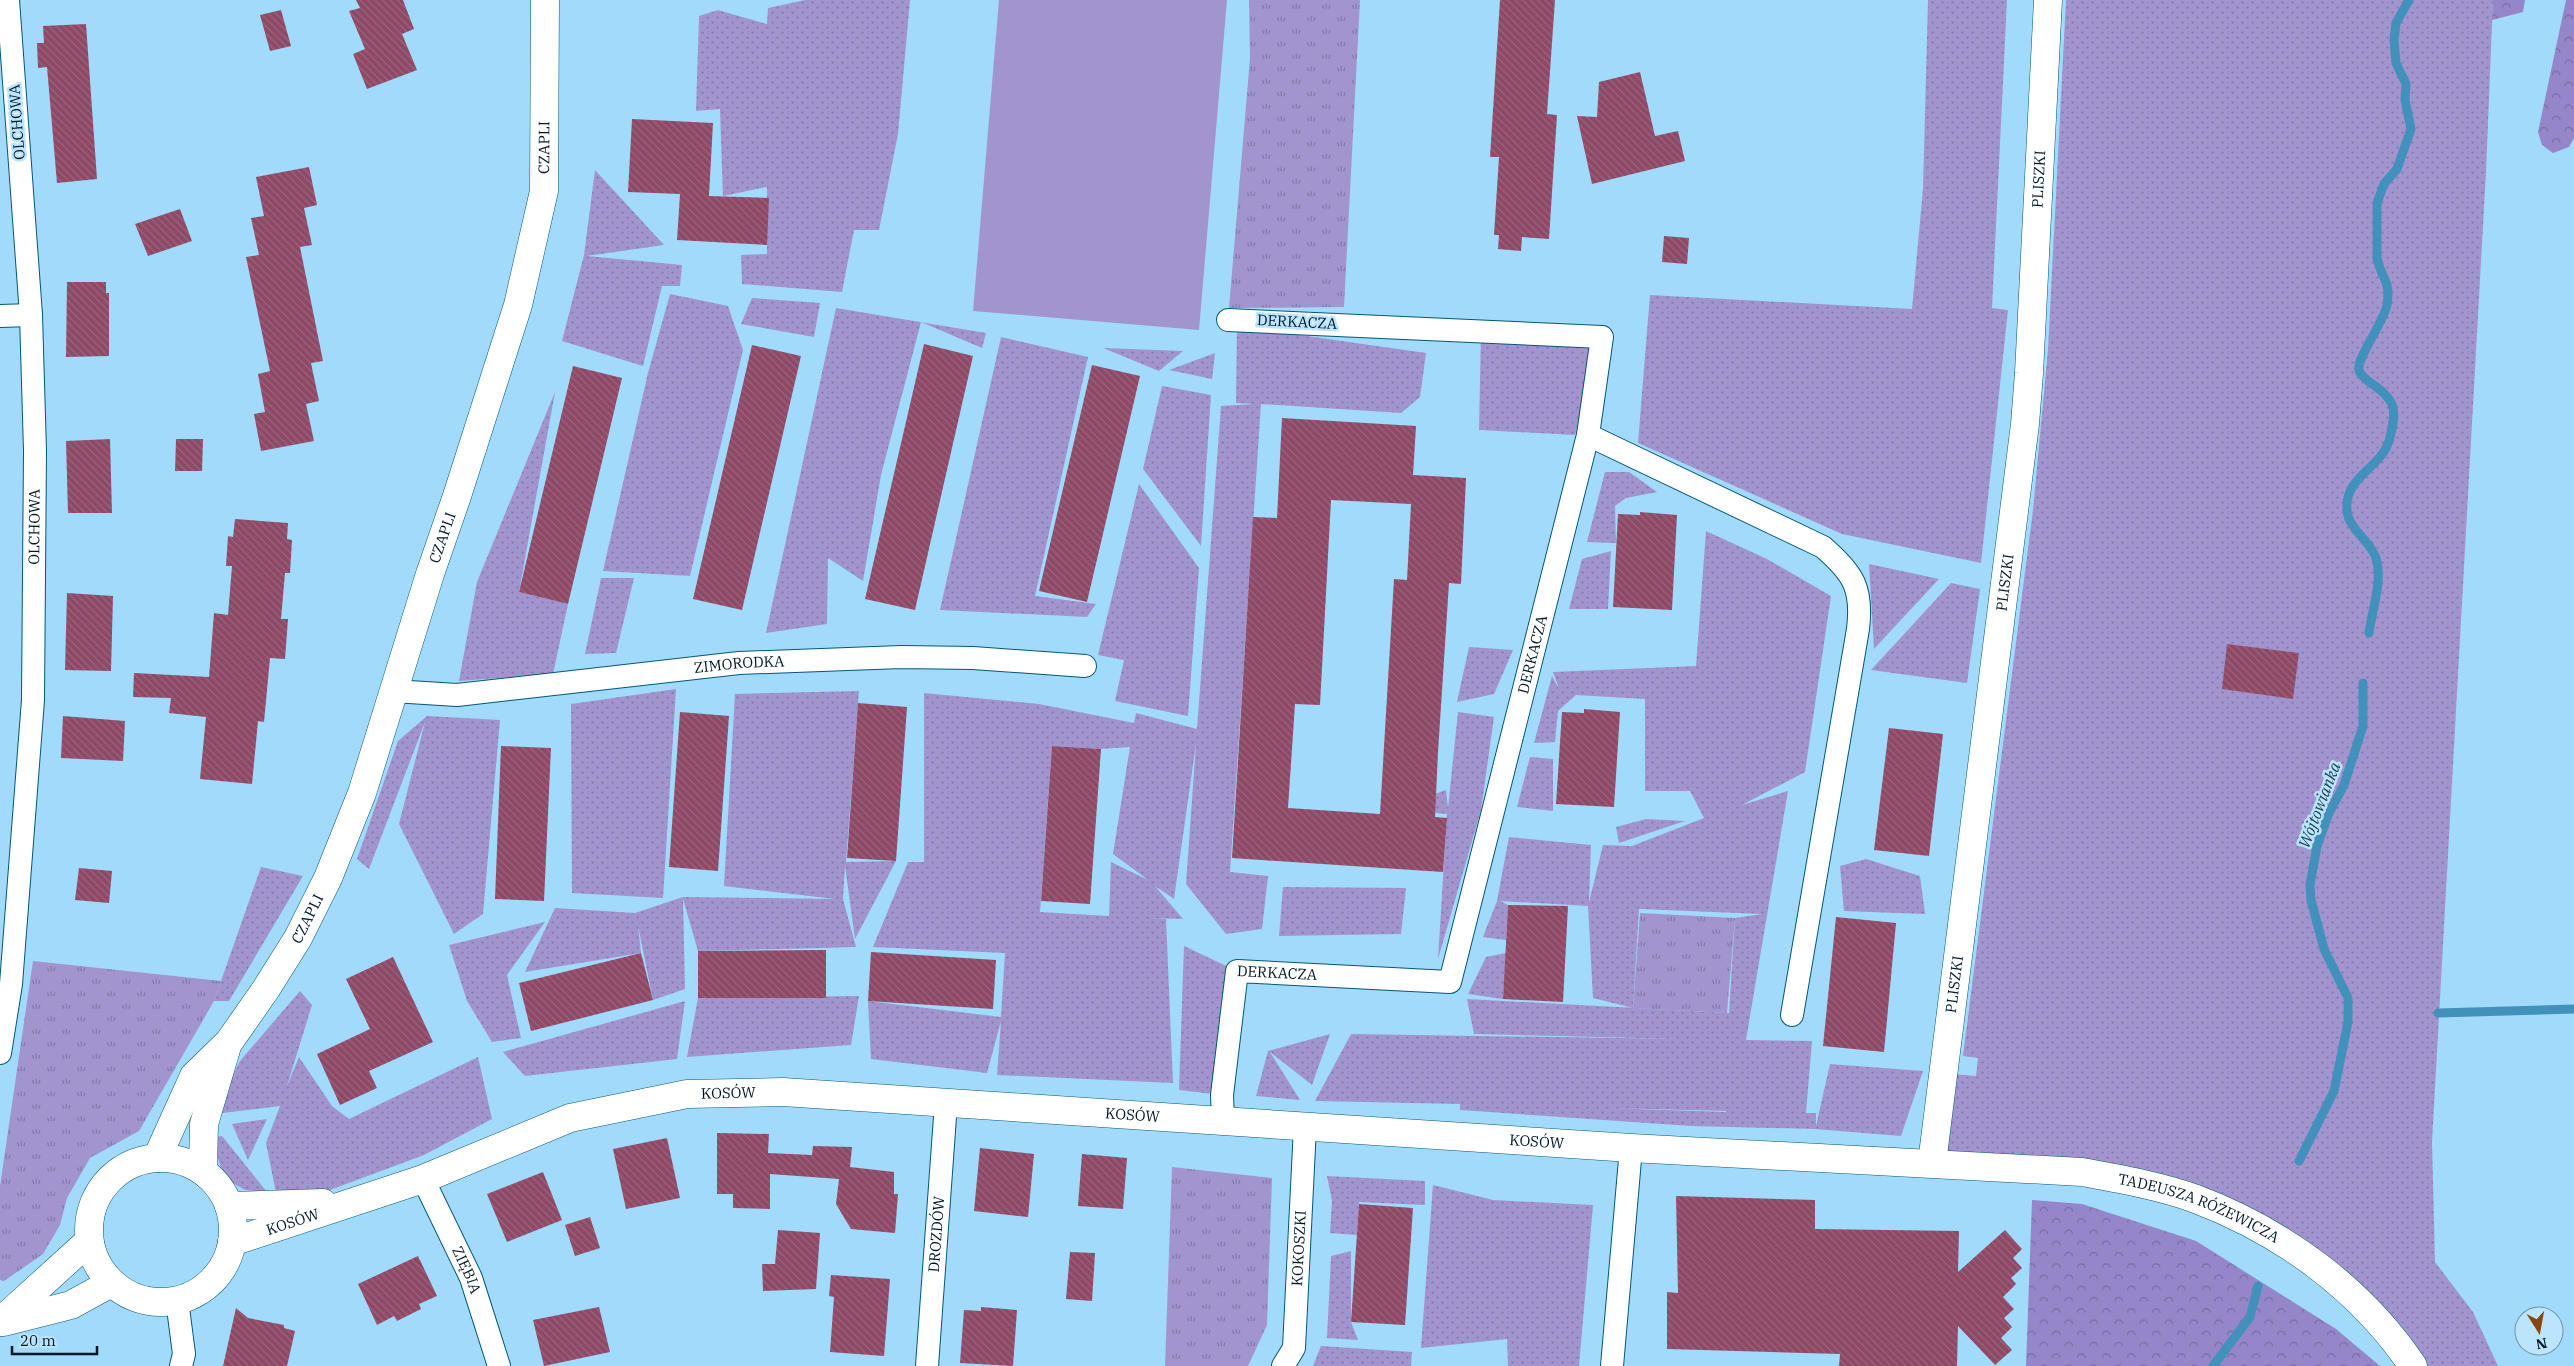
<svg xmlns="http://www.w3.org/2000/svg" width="2574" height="1366" viewBox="0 0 2574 1366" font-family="'IBM Plex Serif',serif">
  <defs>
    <pattern id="grass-dots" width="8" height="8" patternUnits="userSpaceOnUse" patternTransform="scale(1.25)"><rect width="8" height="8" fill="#a295cf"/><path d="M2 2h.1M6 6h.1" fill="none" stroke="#8279a8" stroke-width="1.8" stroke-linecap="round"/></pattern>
    <pattern id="forest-crowns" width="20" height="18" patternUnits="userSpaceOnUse" patternTransform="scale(1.25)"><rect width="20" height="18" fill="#9586c9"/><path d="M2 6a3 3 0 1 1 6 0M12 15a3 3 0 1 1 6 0" fill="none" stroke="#776da3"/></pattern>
    <pattern id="park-tufts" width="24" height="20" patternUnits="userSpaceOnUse" patternTransform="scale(1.25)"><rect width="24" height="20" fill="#a295cf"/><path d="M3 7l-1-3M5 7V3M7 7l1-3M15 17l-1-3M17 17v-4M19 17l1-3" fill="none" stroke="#8279a8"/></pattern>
    <pattern id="building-back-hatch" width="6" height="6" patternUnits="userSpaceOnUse" patternTransform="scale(1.25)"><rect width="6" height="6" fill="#8f4967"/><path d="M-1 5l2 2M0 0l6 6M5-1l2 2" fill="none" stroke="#98657d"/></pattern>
  </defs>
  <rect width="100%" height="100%" fill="#a1dafa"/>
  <g fill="url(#grass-dots)" fill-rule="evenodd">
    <path d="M 805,0 L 910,0 L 898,134 L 879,230 L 854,230 L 842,292 L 742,284 L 741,255 L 767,254 L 767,187 L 723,196 L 720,109 L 696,111 L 699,16 L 718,10 L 767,24 L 768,8 Z"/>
    <path d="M 1928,0 L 2007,0 L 1992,308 L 2008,310 L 1981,563 L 1842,534 L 1638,443 L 1650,295 L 1912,309 L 1923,189 Z"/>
    <path d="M 2066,0 L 2493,0 L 2486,172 L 2432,1142 L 2435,1262 L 2473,1312 L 2498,1366 L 2413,1366 L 2370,1312 L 2195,1199 L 1932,1163 L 1942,1073 L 1976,1076 L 1978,1058 L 1963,1056 L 2033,510 L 2048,350 Z"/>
    <path d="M 595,170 L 664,245 L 587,256 L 682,265 L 680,286 L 662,286 L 643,366 L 562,341 L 584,255 Z"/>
    <path d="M 670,294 L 728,306 L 743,350 L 690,576 L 603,571 L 648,373 Z"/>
    <path d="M 752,298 L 820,303 L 814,337 L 741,324 Z"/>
    <path d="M 836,308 L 986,333 L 982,348 L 921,322 L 881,475 L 863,581 L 828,558 L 827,624 L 766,633 Z"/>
    <path d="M 1237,326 L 1426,353 L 1420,397 L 1401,413 L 1261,404 L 1230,872 L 1268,876 L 1262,929 L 1226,934 L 1186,884 L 1196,744 L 1174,899 L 1155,886 L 1183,919 L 1151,918 L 1166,919 L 1173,1083 L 997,1075 L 1001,1021 L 987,1073 L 871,1059 L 868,1001 L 1001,1017 L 1005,953 L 873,947 L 908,862 L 924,862 L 924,693 L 1039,704 L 1134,723 L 1136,713 L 1197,729 L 1221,406 L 1254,404 L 1236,403 ZM 1052,746 L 1101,749 L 1130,747 L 1113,854 L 1148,880 L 1111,862 L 1109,916 L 1040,912 Z"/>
    <path d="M 1481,331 L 1600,349 L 1575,435 L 1479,430 Z"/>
    <path d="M 1001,337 L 1088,357 L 1035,596 L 1096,604 L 1087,617 L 940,610 Z"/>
    <path d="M 1103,348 L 1183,351 L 1159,371 Z"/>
    <path d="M 1215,353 L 1212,379 L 1169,370 Z"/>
    <path d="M 1162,386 L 1211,395 L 1201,546 L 1143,469 Z"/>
    <path d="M 555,392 L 519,592 L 568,604 L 553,674 L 459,681 L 477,582 Z"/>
    <path d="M 1605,472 L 1629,472 L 1657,492 L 1626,498 L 1615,506 L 1616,543 L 1587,542 Z"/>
    <path d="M 1139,484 L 1199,568 L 1188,716 L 1115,701 L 1124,660 L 1098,655 Z"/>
    <path d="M 1706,531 L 1767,559 L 1831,596 L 1805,772 L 1742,805 L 1788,791 L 1746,1040 L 1812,1041 L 1806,1113 L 1816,1113 L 1816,1126 L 1830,1064 L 1923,1071 L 1901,1136 L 1815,1129 L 1691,1126 L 1460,1110 L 1460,1104 L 1315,1101 L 1351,1034 L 1682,1039 L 1474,1034 L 1467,999 L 1729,1013 L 1735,918 L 1762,914 L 1639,909 L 1633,1008 L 1593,998 L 1588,906 L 1500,901 L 1508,905 L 1506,940 L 1483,937 L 1497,901 L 1509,837 L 1591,845 L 1589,902 L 1603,845 L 1632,846 L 1704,818 L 1690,791 L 1645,791 L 1645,699 L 1576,695 L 1558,711 L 1555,742 L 1534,743 L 1552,676 L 1559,689 L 1553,672 L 1696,666 ZM 1607,1108 L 1726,1111 L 1726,1112 Z"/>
    <path d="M 1611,551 L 1608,609 L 1569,609 L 1582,559 Z"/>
    <path d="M 1869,564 L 1939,579 L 1874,649 Z"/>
    <path d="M 601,578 L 634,578 L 616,653 L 585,654 Z"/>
    <path d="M 1951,583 L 1980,589 L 1967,683 L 1871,670 Z"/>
    <path d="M 1469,647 L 1513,650 L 1494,694 L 1457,702 Z"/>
    <path d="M 676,689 L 663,898 L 572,893 L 571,704 Z"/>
    <path d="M 859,691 L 846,862 L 896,861 L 855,939 L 845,866 L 843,899 L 856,947 L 698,951 L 683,899 L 685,989 L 653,1000 L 638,926 L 641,953 L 525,972 L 555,908 L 635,913 L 683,897 L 835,899 L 724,886 L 735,694 Z"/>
    <path d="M 1458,712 L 1494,717 L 1481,810 L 1438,959 L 1447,814 L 1392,809 L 1446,790 L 1448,808 Z"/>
    <path d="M 427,716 L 500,720 L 483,914 L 454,934 L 399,824 L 425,722 L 369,869 L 357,859 L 398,741 Z"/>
    <path d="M 1530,757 L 1553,759 L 1553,811 L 1517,807 Z"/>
    <path d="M 1646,819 L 1685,821 L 1619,843 L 1616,827 Z"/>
    <path d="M 1866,859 L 1920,876 L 1925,914 L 1844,911 L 1840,866 Z"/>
    <path d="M 261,867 L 303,876 L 229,1001 L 214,1001 Z"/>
    <path d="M 1283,887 L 1406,888 L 1401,934 L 1279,936 Z"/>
    <path d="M 545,922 L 507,975 L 521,1038 L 492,1042 L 467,1001 L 449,945 Z"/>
    <path d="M 1184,946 L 1237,971 L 1222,1095 L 1179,1090 Z"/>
    <path d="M 1506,953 L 1503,999 L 1468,994 L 1486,957 Z"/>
    <path d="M 300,991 L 312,1005 L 287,1086 L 299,1057 L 332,1106 L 349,1119 L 478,1057 L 492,1119 L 424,1155 L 330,1190 L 276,1193 L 266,1143 L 280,1106 L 214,1114 L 240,1061 Z"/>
    <path d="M 859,996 L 851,1045 L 687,1057 L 698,998 Z"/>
    <path d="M 685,1001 L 677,1059 L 525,1076 L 503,1052 Z"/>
    <path d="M 1330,1034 L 1312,1085 L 1270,1052 L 1300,1100 L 1256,1096 L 1268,1051 Z"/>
    <path d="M 267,1119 L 248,1160 L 232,1124 Z"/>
    <path d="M 222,1136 L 267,1192 L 245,1190 L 224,1178 L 212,1138 Z"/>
    <path d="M 1327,1176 L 1425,1181 L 1425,1205 L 1359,1202 L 1357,1235 L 1330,1233 L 1332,1201 Z"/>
    <path d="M 1433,1185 L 1493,1200 L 1593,1205 L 1579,1366 L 1508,1366 L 1507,1339 L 1421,1348 Z"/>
    <path d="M 1351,1251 L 1351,1322 L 1358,1340 L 1327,1338 L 1331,1256 Z"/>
    <path d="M 1321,1346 L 1412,1352 L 1411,1366 L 1313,1366 Z"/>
  </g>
  <g fill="url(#forest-crowns)">
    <path d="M 2493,0 L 2525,0 L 2523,12 L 2492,20 Z"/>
    <path d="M 2566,0 L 2574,0 L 2574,138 L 2569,147 L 2553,153 L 2542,145 L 2538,132 Z"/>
    <path d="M 2032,1200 L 2082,1204 L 2196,1241 L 2336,1329 L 2380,1366 L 2026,1366 Z"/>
  </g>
  <g fill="url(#park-tufts)">
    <path d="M 1249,0 L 1360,0 L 1344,307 L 1229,308 L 1250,58 Z"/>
    <path d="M 1640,913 L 1735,918 L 1727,1013 L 1633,1008 Z"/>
    <path d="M 33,961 L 221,981 L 214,1001 L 139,1131 L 90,1158 L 67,1198 L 60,1225 L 43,1254 L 4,1281 L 0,1280 L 0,1186 Z"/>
    <path d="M 1172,1167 L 1272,1178 L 1267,1325 L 1248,1366 L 1165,1366 Z"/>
  </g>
  <path fill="#a295cf" d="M 999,0 L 1227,0 L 1199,330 L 973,311 Z"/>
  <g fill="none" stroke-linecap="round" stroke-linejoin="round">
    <g stroke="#4191bb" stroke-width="9">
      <path d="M 2369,633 C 2372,610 2383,580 2376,558 C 2370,540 2348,529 2347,510 C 2344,477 2381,468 2389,441 C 2398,407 2396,400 2368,381 C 2364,377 2360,375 2359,370 C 2356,359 2384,322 2387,305 C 2391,279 2381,279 2377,258 L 2377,203 L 2384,184 L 2397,169 L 2411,129 L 2405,100 L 2406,84 L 2396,63 L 2394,40 L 2396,23 L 2409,0"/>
      <path d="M 2438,1013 L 2574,1009"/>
      <path d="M 2299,1161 L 2334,1091 L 2348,1022 L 2348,998 L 2324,949 L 2311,900 L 2310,885 L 2317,846 L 2329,813 L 2344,785 L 2363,726 L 2363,683"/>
      <path d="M 2213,1366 L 2250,1317 L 2258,1286"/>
    </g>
  </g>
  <g fill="url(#building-back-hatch)" fill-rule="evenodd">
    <path d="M 356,0 L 403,0 L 414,29 L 402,34 L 417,70 L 367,89 L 353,54 L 365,49 L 349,11 L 360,8 Z"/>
    <path d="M 1500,0 L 1555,0 L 1547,114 L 1557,115 L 1549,239 L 1522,237 L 1521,251 L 1498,249 L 1499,235 L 1494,235 L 1499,157 L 1490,157 Z"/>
    <path d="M 281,10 L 291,46 L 270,51 L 260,15 Z"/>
    <path d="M 86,24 L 97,179 L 57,183 L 47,67 L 38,68 L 37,43 L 44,43 L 43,26 Z"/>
    <path d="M 1640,72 L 1655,136 L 1678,131 L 1685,161 L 1592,184 L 1577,116 L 1597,117 L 1599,82 Z"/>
    <path d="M 632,119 L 713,123 L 709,196 L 769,198 L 767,245 L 677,240 L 680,194 L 628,192 Z"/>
    <path d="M 309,167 L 317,205 L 304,208 L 312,245 L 300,247 L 323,361 L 311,363 L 319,401 L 306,404 L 314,441 L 261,451 L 254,414 L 265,412 L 258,374 L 270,371 L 246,257 L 259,255 L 251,218 L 264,216 L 256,177 Z"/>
    <path d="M 180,209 L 192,241 L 148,256 L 135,224 Z"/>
    <path d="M 1664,236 L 1689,238 L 1687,264 L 1662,262 Z"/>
    <path d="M 67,282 L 106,282 L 106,293 L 109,293 L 109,356 L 66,357 Z"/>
    <path d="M 924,344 L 973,356 L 915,610 L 865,599 Z"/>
    <path d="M 752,345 L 801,356 L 742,610 L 693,599 Z"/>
    <path d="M 1092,365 L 1140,376 L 1087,602 L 1039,591 Z"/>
    <path d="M 573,366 L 622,378 L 568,604 L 519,592 Z"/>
    <path d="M 1282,418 L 1416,426 L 1413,475 L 1466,478 L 1461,584 L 1449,583 L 1438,752 L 1435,817 L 1447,818 L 1443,872 L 1232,858 L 1253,517 L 1277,518 ZM 1331,500 L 1411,504 L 1407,580 L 1394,579 L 1380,814 L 1288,808 L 1295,704 L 1320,705 Z"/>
    <path d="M 110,439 L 112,513 L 68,513 L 66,441 Z"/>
    <path d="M 176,439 L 203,439 L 202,471 L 175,471 Z"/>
    <path d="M 1640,512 L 1677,515 L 1672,610 L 1613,607 L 1618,514 L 1640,515 Z"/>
    <path d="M 235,519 L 288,523 L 287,539 L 292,540 L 290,573 L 285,573 L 281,619 L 288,619 L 285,659 L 270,658 L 264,722 L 258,721 L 252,784 L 200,779 L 206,717 L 169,713 L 171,698 L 133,697 L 134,673 L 209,677 L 214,613 L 228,615 L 232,566 L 226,566 L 228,536 L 233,537 Z"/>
    <path d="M 67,593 L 113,596 L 111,671 L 65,670 Z"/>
    <path d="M 2227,644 L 2299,653 L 2293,699 L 2222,689 Z"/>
    <path d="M 858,703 L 907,707 L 896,861 L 847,858 Z"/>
    <path d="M 1584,709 L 1620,712 L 1614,807 L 1556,804 L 1562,712 L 1584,713 Z"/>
    <path d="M 680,712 L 729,716 L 718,871 L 669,867 Z"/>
    <path d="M 63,716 L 125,721 L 123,761 L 61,758 Z"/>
    <path d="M 1889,728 L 1943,734 L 1929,856 L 1874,850 Z"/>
    <path d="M 501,746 L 551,748 L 544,901 L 495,899 Z"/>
    <path d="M 1052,746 L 1101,749 L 1090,904 L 1041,901 Z"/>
    <path d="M 79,868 L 112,871 L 109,903 L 75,900 Z"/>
    <path d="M 1508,905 L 1568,906 L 1563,1002 L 1503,999 Z"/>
    <path d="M 1836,917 L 1896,923 L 1884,1052 L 1823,1046 Z"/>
    <path d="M 826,950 L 826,998 L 698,998 L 698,951 Z"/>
    <path d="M 871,952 L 996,960 L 993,1009 L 868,1001 Z"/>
    <path d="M 641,953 L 653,1000 L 531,1031 L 519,983 Z"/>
    <path d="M 393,957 L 433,1042 L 369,1071 L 377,1088 L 340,1105 L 317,1054 L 370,1029 L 346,979 Z"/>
    <path d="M 717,1133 L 769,1134 L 768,1153 L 812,1155 L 813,1146 L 852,1147 L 850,1167 L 894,1172 L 894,1194 L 898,1194 L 895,1233 L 851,1229 L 836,1204 L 839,1179 L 770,1174 L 770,1209 L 733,1208 L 733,1194 L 717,1194 Z"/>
    <path d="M 667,1138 L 680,1198 L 626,1209 L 613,1149 Z"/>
    <path d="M 980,1148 L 1034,1154 L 1028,1217 L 974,1211 Z"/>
    <path d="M 1082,1154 L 1127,1158 L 1123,1209 L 1078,1206 Z"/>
    <path d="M 543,1172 L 562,1220 L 507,1242 L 487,1194 Z"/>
    <path d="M 1676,1196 L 1815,1200 L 1815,1229 L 1959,1231 L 1958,1272 L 2005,1230 L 2022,1249 L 2013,1258 L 2022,1268 L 2011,1278 L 2016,1284 L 2003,1297 L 2014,1309 L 2004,1318 L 2012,1327 L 2001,1338 L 2012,1350 L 1995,1365 L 1958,1326 L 1957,1366 L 1839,1366 L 1840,1354 L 1667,1349 L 1667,1292 L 1678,1293 Z"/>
    <path d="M 1359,1204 L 1413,1208 L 1405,1325 L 1351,1322 Z"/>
    <path d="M 590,1217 L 600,1248 L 575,1256 L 565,1225 Z"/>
    <path d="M 778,1230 L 820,1233 L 816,1289 L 763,1291 L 762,1264 L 775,1264 Z"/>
    <path d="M 1070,1252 L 1095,1253 L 1092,1301 L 1066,1299 Z"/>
    <path d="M 418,1256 L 437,1296 L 419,1304 L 421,1309 L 397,1321 L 394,1316 L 377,1325 L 358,1284 Z"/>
    <path d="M 831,1275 L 890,1279 L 884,1356 L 830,1352 L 834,1297 L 829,1296 Z"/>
    <path d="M 599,1307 L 610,1352 L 544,1366 L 533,1320 Z"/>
    <path d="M 981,1307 L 1017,1310 L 1013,1366 L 960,1363 L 964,1310 L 981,1311 Z"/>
    <path d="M 236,1308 L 248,1318 L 284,1325 L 284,1328 L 295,1331 L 287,1366 L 223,1366 Z"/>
  </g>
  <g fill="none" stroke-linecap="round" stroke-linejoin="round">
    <defs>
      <g id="minor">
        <path d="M 0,316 L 31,315"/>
        <path d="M 1588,435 L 1823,547 C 1853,573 1863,588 1858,629 L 1792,1015"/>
        <path id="s1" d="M 393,691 L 457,695 L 739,663 L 901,657 L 973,658 L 1085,666"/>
        <path id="s2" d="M 0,1053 L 11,984 L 33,700 L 35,451 L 31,315 L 8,0"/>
        <path id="s3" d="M 1223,1120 L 1222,1095 L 1237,971 L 1450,982 L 1588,435 L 1602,337 L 1228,320"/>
        <path id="s4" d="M 423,1179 L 471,1278 L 499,1366"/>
        <path d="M 177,1300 L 184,1354 L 181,1366"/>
        <path id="s5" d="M 927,1366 L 946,1103"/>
        <path id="s6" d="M 1283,1366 L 1294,1348 L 1305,1127"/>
        <path d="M 1612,1366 L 1631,1148"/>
      </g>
      <g id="tertiary">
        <path id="s7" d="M 157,1158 L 194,1076 L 229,1042 L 266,989 L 298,938 L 328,878 L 362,793 L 430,574 L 457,496 L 518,305 L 544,191 L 545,0"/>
        <circle cx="161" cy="1230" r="72"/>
        <path id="s8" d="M 1932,1163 L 2025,424 L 2029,373 L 2048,0"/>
        <path d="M 203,1171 L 204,1124 L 227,1046"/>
        <path d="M 229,1206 L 323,1203"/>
        <path id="s9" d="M 232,1242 L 423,1179 L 570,1118 L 687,1094 L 783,1092 L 1631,1148 L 2082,1172 C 2120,1179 2160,1186 2196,1199 C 2283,1232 2361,1289 2413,1366"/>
        <path d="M 0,1322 L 89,1241"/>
        <path d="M 4,1322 L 71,1305 L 111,1283"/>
      </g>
    </defs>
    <use href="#minor" stroke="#00587b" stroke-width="24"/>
    <use href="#tertiary" stroke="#00587b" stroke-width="29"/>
    <use href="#minor" stroke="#fff" stroke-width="22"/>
    <use href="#tertiary" stroke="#fff" stroke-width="28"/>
  </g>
  <g text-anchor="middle" stroke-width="5" stroke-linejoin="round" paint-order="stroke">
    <g font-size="15" fill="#001826" stroke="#bbe5fd">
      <text transform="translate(17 122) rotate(-94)" y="5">OLCHOWA</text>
      <text dy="5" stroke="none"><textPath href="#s7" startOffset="1095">CZAPLI</textPath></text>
      <text dy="5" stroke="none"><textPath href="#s8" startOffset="990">PLISZKI</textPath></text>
      <text transform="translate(1297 322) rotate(3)" y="5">DERKACZA</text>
      <text dy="5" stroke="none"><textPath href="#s2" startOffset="528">OLCHOWA</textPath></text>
      <text dy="5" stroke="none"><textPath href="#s7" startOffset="690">CZAPLI</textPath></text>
      <text dy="5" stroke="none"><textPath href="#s8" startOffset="585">PLISZKI</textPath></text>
      <text dy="5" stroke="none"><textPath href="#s3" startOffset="701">DERKACZA</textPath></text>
      <text dy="5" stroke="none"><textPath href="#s1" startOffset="348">ZIMORODKA</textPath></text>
      <text dy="5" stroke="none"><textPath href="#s7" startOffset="285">CZAPLI</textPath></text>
      <text dy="5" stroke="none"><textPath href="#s3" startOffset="190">DERKACZA</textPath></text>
      <text dy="5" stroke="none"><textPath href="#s8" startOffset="180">PLISZKI</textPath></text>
      <text dy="5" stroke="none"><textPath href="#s9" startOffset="521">KOSÓW</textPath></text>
      <text dy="5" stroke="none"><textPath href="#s9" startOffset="926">KOSÓW</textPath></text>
      <text dy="5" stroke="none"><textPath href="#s9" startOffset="1331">KOSÓW</textPath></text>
      <text dy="5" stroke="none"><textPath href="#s9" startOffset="2000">TADEUSZA RÓŻEWICZA</textPath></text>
      <text dy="5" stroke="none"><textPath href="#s9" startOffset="64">KOSÓW</textPath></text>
      <text dy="5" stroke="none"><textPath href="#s5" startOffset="132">DROZDÓW</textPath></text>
      <text dy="5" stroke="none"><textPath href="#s6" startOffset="121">KOKOSZKI</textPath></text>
      <text dy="5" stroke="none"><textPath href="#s4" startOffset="101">ZIĘBIA</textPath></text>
    </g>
    <g font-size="16" font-style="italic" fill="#1d4053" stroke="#bbe5fd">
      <text transform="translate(2319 805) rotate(-69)" y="6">Wójtowianka</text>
    </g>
  </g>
  <g transform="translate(2539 1331) rotate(169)"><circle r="24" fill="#bbe5fd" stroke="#7093a7"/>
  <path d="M0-4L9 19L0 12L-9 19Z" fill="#864610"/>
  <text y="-8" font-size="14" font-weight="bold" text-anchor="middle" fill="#001826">N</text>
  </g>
  <path d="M12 1346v8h85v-8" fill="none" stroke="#001826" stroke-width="2.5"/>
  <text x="20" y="1346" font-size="15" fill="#001826" stroke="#bbe5fd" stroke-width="4" paint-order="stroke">20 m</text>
</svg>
